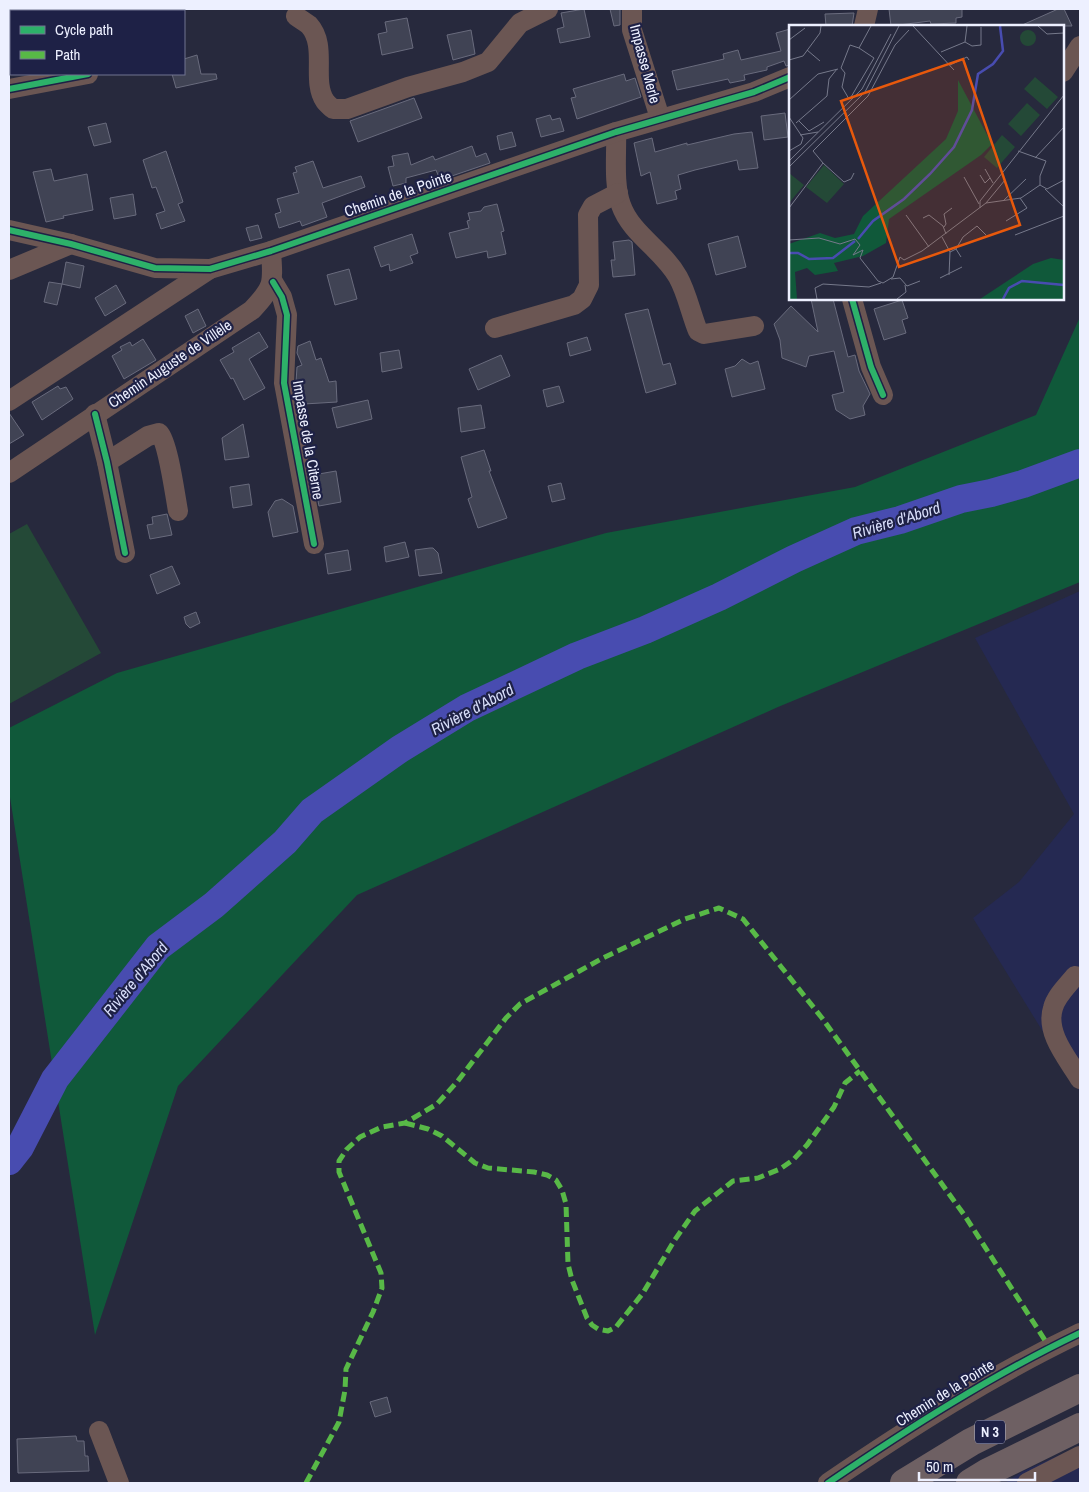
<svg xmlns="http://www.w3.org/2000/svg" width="1089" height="1492" viewBox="0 0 1089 1492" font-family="'Archivo Narrow',sans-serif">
  <rect width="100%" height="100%" fill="#27293d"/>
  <g fill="#252952">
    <path d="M 1080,591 L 1080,1092 L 973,918 L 1019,882 L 1074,814 L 975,638 Z"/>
    <path d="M 1080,1446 L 1080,1483 L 1005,1483 L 1023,1471 Z"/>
  </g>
  <path fill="#244937" d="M 27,524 L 101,653 L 9,704 L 9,534 Z"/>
  <path fill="#10593a" d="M 1080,317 L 1080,582 L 778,707 L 357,895 L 178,1086 L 95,1335 L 9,791 L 9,728 L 117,673 L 606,533 L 855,487 L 1036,415 Z"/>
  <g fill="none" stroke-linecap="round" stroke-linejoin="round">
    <path stroke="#484cb0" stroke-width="28" d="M 9,1161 L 20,1147 L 55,1079 L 158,947 L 214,905 L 285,842 L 312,811 L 400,749 L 467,708 L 577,656 L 645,630 L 719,597 L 794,559 L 856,531 L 900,520 L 961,499 L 991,493 L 1023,484 L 1080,463"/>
  </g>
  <g fill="#404354" stroke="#696b7d">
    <path d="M 584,9 L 590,37 L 560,43 L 557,29 L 564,27 L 561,13 Z"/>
    <path d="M 610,9 L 620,9 L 620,25 L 614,26 Z"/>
    <path d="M 889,9 L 962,9 L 962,17 L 956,18 L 956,23 L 931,24 L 930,21 L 891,26 Z"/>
    <path d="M 1058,9 L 1064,9 L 1072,26 L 1020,26 Z"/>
    <path d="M 854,13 L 852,26 L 826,26 L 825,14 Z"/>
    <path d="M 407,18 L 413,48 L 382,55 L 378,34 L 387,32 L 385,22 Z"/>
    <path d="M 790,29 L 790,65 L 786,66 L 784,61 L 767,67 L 767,70 L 744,75 L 745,80 L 730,83 L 728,79 L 677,90 L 672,71 L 724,59 L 723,54 L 738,50 L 741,60 L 781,51 L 776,33 Z"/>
    <path d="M 471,30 L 475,54 L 453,60 L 447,35 Z"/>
    <path d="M 197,55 L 201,74 L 216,74 L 217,79 L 176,88 L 172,74 L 184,74 L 184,59 Z"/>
    <path d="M 624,74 L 626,81 L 635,78 L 641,97 L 577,119 L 571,98 L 576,97 L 573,89 Z"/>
    <path d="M 414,98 L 422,118 L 358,142 L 350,121 Z"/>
    <path d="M 785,113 L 788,137 L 764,140 L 761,116 Z"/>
    <path d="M 550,115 L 552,120 L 560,118 L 564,131 L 541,137 L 536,119 Z"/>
    <path d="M 106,123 L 111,142 L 94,146 L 88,127 Z"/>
    <path d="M 512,132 L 516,146 L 500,150 L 497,136 Z"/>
    <path d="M 752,132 L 758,168 L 739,170 L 737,160 L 695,170 L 678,175 L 681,189 L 675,191 L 677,199 L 657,204 L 650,172 L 641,176 L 634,143 L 652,138 L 655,152 L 687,143 L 687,145 L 734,134 Z"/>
    <path d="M 472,146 L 476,157 L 486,153 L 490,163 L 440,180 L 436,170 L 406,178 L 406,183 L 393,186 L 388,167 L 394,166 L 392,156 L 408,153 L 411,165 L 433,156 L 435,160 Z"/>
    <path d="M 166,151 L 183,202 L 178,204 L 185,221 L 161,229 L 156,214 L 165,211 L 156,187 L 152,188 L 143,160 Z"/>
    <path d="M 313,161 L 323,188 L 361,176 L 365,187 L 322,203 L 327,217 L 302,226 L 300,221 L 279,228 L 275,214 L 281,212 L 277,199 L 299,193 L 293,173 L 297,172 L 295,167 Z"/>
    <path d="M 51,169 L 54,181 L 87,174 L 93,210 L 63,216 L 64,218 L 46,222 L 33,172 Z"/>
    <path d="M 133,194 L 136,215 L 114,219 L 110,198 Z"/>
    <path d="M 497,204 L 504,231 L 501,232 L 506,254 L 488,258 L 487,251 L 456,258 L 449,233 L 469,228 L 467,221 L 470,220 L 468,213 L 481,211 L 484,207 Z"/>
    <path d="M 258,225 L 262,238 L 250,241 L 246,228 Z"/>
    <path d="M 412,234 L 418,253 L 410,256 L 413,263 L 390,271 L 389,264 L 381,267 L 374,247 Z"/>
    <path d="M 738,236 L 746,267 L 716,275 L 708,244 Z"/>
    <path d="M 629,240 L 632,242 L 635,275 L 613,277 L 611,260 L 615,260 L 613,242 Z"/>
    <path d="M 66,262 L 84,266 L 80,288 L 62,284 Z"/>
    <path d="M 349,269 L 357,299 L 335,305 L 327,275 Z"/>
    <path d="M 49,282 L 62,284 L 57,305 L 44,302 Z"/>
    <path d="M 116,285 L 126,303 L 105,316 L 95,298 Z"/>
    <path d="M 811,299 L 833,299 L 848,357 L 855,355 L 859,371 L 870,394 L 863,406 L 865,415 L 850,419 L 836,410 L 832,395 L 844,392 L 834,351 L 809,356 L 806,367 L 782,358 L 780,340 L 774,324 L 791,306 L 818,332 Z"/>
    <path d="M 902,300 L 908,318 L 902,320 L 906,333 L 884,340 L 874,309 Z"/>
    <path d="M 198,309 L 206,326 L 193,333 L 185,316 Z"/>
    <path d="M 648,309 L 663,365 L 670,363 L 676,384 L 646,393 L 625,314 Z"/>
    <path d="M 259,332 L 268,347 L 249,359 L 265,388 L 244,400 L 233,378 L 231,379 L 220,360 L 234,352 L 232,348 Z"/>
    <path d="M 587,337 L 591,350 L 570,356 L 567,343 Z"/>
    <path d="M 143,339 L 156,360 L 124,379 L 112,356 L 122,350 L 120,347 L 130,342 L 132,346 Z"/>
    <path d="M 310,341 L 316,360 L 321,358 L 329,382 L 336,381 L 337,402 L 304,404 L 301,385 L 297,387 L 296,382 L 297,367 L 302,365 L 297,353 L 298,346 Z"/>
    <path d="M 399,350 L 402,368 L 382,372 L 380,353 Z"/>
    <path d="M 501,355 L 510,376 L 478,390 L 469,369 Z"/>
    <path d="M 742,359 L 750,364 L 758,361 L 765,389 L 732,397 L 725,369 L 735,366 Z"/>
    <path d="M 58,386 L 60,389 L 66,387 L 73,399 L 42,420 L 32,402 Z"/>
    <path d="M 559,386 L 564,402 L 547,407 L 543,390 Z"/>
    <path d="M 368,400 L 372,419 L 337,428 L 332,408 Z"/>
    <path d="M 481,405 L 485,428 L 461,432 L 458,408 Z"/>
    <path d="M 9,413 L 24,435 L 9,444 Z"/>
    <path d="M 243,424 L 249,457 L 225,460 L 222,438 Z"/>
    <path d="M 484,450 L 491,471 L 489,471 L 507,518 L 478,528 L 468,499 L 472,497 L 461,457 Z"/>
    <path d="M 336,471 L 341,502 L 319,506 L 313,475 Z"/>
    <path d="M 561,483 L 565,499 L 552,502 L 548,486 Z"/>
    <path d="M 249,484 L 252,505 L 233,508 L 230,487 Z"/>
    <path d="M 282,499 L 293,506 L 298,532 L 273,537 L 268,512 L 275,501 Z"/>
    <path d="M 167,514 L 172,535 L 150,539 L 147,525 L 153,524 L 152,517 Z"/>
    <path d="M 405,542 L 409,557 L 386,562 L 384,547 Z"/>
    <path d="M 430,548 L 433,548 L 438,553 L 442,573 L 419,576 L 415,550 Z"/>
    <path d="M 348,550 L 351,570 L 328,574 L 325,554 Z"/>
    <path d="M 172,566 L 180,584 L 157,594 L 150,575 Z"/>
    <path d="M 196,612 L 200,623 L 190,628 L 186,624 L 184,617 Z"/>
    <path d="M 387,1397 L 391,1412 L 375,1417 L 370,1402 Z"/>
    <path d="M 76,1436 L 77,1441 L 84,1441 L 85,1456 L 88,1456 L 89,1471 L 18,1473 L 17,1439 Z"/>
  </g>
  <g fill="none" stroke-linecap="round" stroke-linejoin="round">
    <g stroke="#6b5653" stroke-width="20">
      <path d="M 632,9 L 632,30 L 660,118"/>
      <path d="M 296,16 C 300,19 305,22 309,25 C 328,46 311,80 325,101 C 327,104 331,107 333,109 L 347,109 L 408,87 L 463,72 L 488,62 L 520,23 L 548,9"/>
      <path d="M 864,26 L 868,9"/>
      <path d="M 1063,72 L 1080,46"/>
      <path d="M 9,89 L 88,74"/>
      <path d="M 616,132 C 617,153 613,184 621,205 C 631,234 663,250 678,277 C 687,293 691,314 698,331 L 704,334 L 754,326"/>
      <path d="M 9,230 L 71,244 L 155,268 L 210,269 L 271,251 L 616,132 L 754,92 L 790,77"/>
      <path d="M 9,270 L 71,244"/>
      <path d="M 273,282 L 282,297 L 287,315 L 284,383 L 314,544"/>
      <path d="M 852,299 L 871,367 L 883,395"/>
      <path d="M 495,328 L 574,305 L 582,299 L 589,285 L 588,215 L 593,206 L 618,193"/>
      <path d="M 9,401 L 210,269"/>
      <path d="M 95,414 L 107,462 L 125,553"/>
      <path d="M 107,462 L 148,436 L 159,433 C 168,442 175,495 178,511"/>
      <path d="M 9,473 L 252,310 C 275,286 273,282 271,251"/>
      <path d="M 1075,976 C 1067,986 1056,996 1053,1008 C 1045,1033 1068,1059 1080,1079"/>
      <path d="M 99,1431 L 119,1483"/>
      <path d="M 828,1483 C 909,1428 992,1375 1080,1333"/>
      <path d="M 1027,1483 L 1080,1456"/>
    </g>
    <g stroke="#6e6063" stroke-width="28">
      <path d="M 904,1483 L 971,1442 L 1080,1388"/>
      <path d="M 970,1483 L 988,1472 L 1080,1427"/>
    </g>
    <g stroke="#58b947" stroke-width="5" stroke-dasharray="10 5" stroke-linecap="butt">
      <path d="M 405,1123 L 428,1129 L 442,1136 L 475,1163 L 488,1168 L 534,1172 L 547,1175 L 556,1180 L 562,1190 L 566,1204 L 568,1264 L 572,1280 L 587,1318 L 592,1325 L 598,1329 L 608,1331 L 616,1327 L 643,1293 L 674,1241 L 695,1211 L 733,1181 L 758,1178 L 780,1169 L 793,1160 L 807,1145 L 834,1107 L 845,1083 L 860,1071"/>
      <path d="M 306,1483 L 339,1422 L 345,1390 L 346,1369 L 373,1312 L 382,1288 L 381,1273 L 339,1172 L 339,1161 L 347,1149 L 360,1137 L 382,1127 L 405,1123 L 437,1104 L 457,1082 L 506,1018 L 520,1004 L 603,958 L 685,919 L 719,908 L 743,919 L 822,1018 L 965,1216 L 1050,1348"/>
    </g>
    <defs>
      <g id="cycleway">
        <path d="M 9,89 L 88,74"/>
        <path d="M 9,230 L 71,244 L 155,268 L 210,269 L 271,251 L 616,132 L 754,92 L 790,77"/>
        <path d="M 273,282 L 282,297 L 287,315 L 284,383 L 314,544"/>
        <path d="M 852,299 L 871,367 L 883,395"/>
        <path d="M 95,414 L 107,462 L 125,553"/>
        <path d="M 828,1483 C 909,1428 992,1375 1080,1333"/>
      </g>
    </defs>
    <use href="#cycleway" stroke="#1e2146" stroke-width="9"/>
    <use href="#cycleway" stroke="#2db169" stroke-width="6"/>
  </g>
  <g text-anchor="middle" stroke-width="4.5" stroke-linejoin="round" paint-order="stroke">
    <rect fill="#1e2146" stroke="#afb2c8" stroke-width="1" x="975" y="1420.5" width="30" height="23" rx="4"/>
    <g font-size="14" font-weight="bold" fill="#edf0ff">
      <text x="990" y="1437">N 3</text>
    </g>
    <g font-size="15" fill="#edf0ff" stroke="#1e2146">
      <text transform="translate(645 64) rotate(75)" y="5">Impasse Merle</text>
      <text transform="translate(398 194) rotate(-19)" y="5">Chemin de la Pointe</text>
      <text transform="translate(170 364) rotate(-34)" y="5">Chemin Auguste de Villèle</text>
      <text transform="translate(308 440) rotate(80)" y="5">Impasse de la Citerne</text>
      <text transform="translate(945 1393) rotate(-32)" y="5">Chemin de la Pointe</text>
    </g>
    <g font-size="16" font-style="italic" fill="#d7ddf9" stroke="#1e2146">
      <text transform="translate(896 520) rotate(-17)" y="6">Rivière d'Abord</text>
      <text transform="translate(472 709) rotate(-28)" y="6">Rivière d'Abord</text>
      <text transform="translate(135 979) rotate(-50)" y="6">Rivière d'Abord</text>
    </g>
  </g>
  <g transform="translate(789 25)">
    <rect width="275" height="275" fill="#27293d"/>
    <path d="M231 13a8 8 0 1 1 16 0a8 8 0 1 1-16 0ZM 246,52 L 269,72 L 258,84 L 235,64 ZM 238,78 L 251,90 L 232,111 L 219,99 ZM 213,110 L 226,122 L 208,143 L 195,132 ZM 35,140 L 55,159 L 38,178 L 17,162 ZM 0,148 L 15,160 L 0,178 Z" fill="#244937"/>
    <path d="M 169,55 L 203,119 L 192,130 L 100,194 L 97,218 L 74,231 L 45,238 L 49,246 L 26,250 L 18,243 L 6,247 L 8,274 L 0,274 L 0,219 L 31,208 L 46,213 L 65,209 L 74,191 L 157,114 L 169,86 ZM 262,233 L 275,235 L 275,274 L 191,274 L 244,239 Z" fill="#10593a"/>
    <path fill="none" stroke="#484cb0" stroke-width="2.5" d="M 69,214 L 84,196 L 115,174 L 141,149 L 165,122 L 183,85 L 189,49 L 204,39 L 214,26 L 211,1M 0,228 L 9,228 L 20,234 L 44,233 L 66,216M 214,274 L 220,263 L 233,256 L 275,260"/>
    <path fill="none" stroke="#76798b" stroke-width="1" d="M 124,1 L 165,45M 249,1 L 258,9 L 275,8M 0,15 L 16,3M 176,17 L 183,21 L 192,20 L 192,2M 18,25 L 31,36M 152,27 L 176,17 L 178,1M 0,35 L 14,31 L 31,8 L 32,1M 161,40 L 178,32 L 180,35M 52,43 L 56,48 L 53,62 L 60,74M 52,43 L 61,20 L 70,23 L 82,1M 62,72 L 85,33 L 70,23M 0,75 L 29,49 L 49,44M 0,92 L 14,113 L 12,119 L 0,126M 10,96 L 20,106 L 35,97M 7,98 L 38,71 L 40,54 L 48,44M 11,110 L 29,107M 229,126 L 257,136 L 251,151 L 251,160M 246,133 L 275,102M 0,136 L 73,64 L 102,9M 34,138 L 55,157 L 62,154 L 65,148M 0,142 L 76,67 L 110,1M 196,144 L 204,158M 191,150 L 196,158 L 201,153M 175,152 L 190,179M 251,160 L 258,164 L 275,155M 256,164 L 275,182M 214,176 L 237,154M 197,178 L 216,155M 0,183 L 34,138 L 24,126 L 79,71 L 106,20 L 120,5M 191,183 L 191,176 L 275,70M 117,190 L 140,222M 134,193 L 140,190 L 154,201 L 157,209M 217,196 L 238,183 L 231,173M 155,202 L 157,199 L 155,189 L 163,183M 226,210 L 275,191M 153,212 L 161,227 L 160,250M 0,215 L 30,213 L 51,219 L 66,214 L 71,220 L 64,230 L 74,225 L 71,233 L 89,256 L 94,258 L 104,252 L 111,232 L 115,235 L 133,226 L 197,178 L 232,173 L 251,160M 167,224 L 174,212 L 188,201 L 197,210M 161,227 L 167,224 L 172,232M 151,253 L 173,242M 102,254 L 111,253 L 118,261 L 131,256M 28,274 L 26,263 L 34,259 L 80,262 L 92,258M 108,274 L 117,267 L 116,260"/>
    <path fill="#e8590c" fill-opacity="0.15" stroke="#e8590c" stroke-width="2.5" d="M 174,34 L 231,200 L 110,242 L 52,76 Z"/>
    <rect width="275" height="275" fill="none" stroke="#edf0ff" stroke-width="2.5"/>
  </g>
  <rect width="1089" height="1492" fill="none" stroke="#edf0ff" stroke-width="20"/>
  <rect x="10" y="10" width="175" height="65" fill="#1e2146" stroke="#717490"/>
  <rect x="20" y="26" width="25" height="8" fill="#2db169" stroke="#717490"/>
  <text x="55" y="35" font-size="15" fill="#edf0ff">Cycle path</text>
  <rect x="20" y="51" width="25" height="8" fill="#58b947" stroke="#717490"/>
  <text x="55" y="60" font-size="15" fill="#edf0ff">Path</text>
  <path d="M919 1472v8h116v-8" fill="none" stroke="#edf0ff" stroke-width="2.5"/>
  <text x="926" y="1472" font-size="15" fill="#edf0ff" stroke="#1e2146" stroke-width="4" paint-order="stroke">50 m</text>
</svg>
